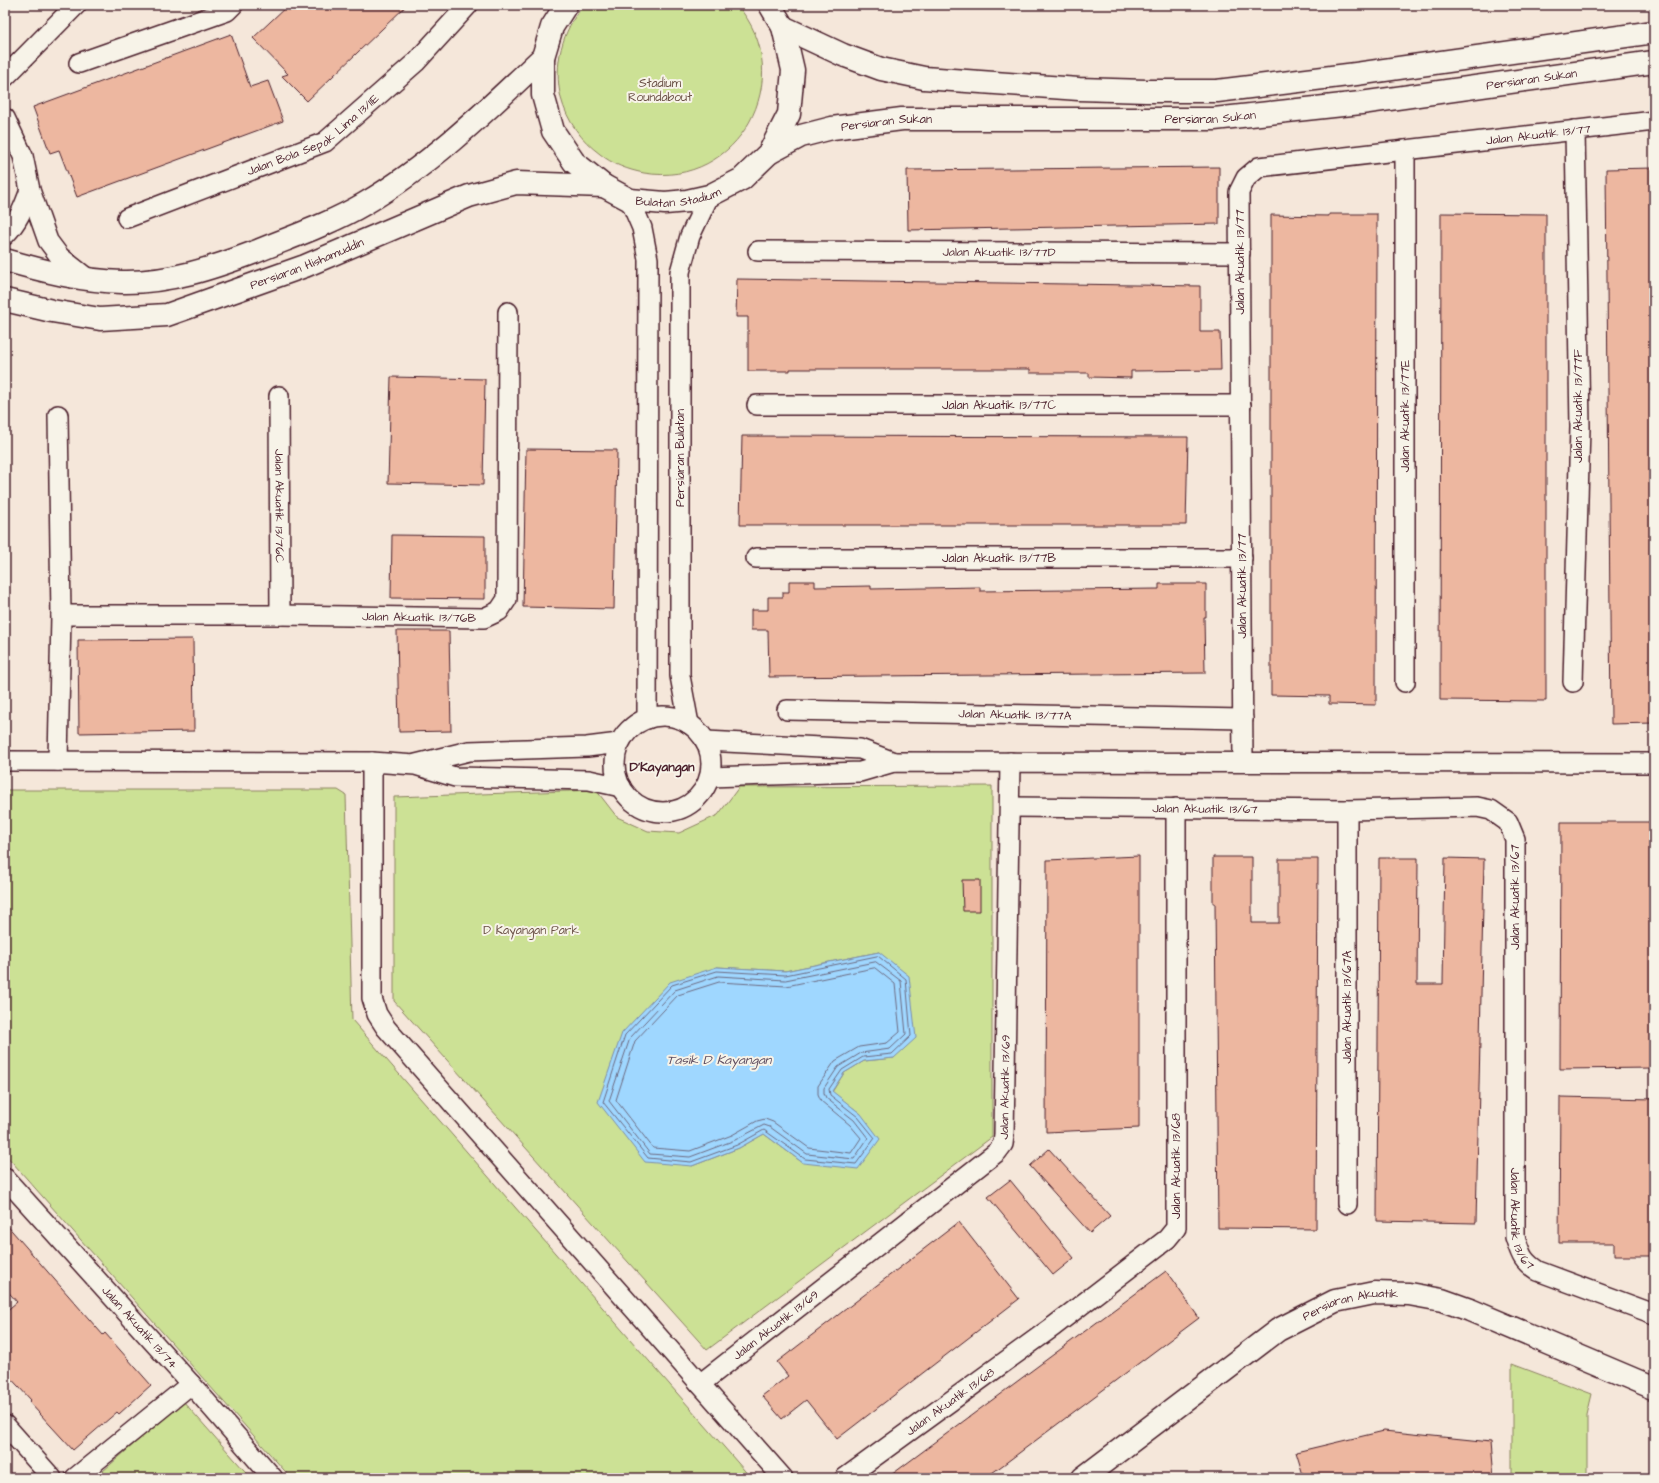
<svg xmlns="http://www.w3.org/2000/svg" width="1659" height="1483" viewBox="0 0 1659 1483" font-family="'Architects Daughter',sans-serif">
  <rect width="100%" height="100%" fill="#f5e7da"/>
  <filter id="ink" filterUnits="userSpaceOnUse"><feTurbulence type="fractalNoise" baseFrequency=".025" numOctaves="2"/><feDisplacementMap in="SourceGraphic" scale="8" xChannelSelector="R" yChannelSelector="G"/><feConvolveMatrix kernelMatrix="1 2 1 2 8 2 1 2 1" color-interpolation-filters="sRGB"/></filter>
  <g filter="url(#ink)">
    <g fill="#cce195" stroke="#8b8060" fill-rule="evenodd">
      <path d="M 584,5 L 737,5 C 800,77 738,189 644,173 C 628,170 612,164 600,154 C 581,140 567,121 561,98 C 553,65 562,30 584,5 Z"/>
      <path d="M 992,786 L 992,1137 L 707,1350 L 394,1001 L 394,797 L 596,790 L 617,817 L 648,831 L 679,833 L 718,815 L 739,787 ZM 879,952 L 894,1058 L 864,1061 L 844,1073 L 832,1092 L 861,1114 L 803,1163 L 764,1134 L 739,1148 L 692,1166 L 717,967 L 785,971 Z"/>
      <path d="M 5,790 L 338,790 L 346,795 L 352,1020 L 751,1478 L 291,1478 L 5,1154 Z"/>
      <path d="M 1512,1364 L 1592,1394 L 1587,1415 L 1587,1478 L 1512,1478 Z"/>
      <path d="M 183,1401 L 251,1478 L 95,1478 Z"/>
    </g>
    <path fill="#9fd7ff" stroke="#7d8daa" d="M 879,952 L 909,976 L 916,1038 L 894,1058 L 864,1061 L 844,1073 L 832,1091 L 861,1114 L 880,1139 L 858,1169 L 803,1163 L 764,1134 L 739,1148 L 692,1166 L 645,1162 L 598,1102 L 622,1033 L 670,982 L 717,967 L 785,971 Z"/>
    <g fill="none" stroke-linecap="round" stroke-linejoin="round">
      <g stroke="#6c6980" stroke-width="1">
        <path d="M 878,956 L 906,979 L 911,1036 L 892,1054 L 863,1057 L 842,1070 L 829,1089 L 830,1095 L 858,1117 L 875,1138 L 856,1164 L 805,1159 L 764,1130 L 737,1145 L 691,1162 L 648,1158 L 603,1102 L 625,1035 L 672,985 L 717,971 L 785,975 Z"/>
        <path d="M 876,962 L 901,981 L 906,1034 L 890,1049 L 861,1053 L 838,1067 L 824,1088 L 824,1093 L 826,1098 L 854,1120 L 868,1138 L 854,1159 L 807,1154 L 770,1127 L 764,1125 L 735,1140 L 690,1157 L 650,1154 L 609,1101 L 630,1038 L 675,990 L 718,976 L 785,980 Z"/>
        <path d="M 875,968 L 895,984 L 900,1032 L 887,1043 L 859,1047 L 835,1061 L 818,1086 L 818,1094 L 821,1101 L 850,1125 L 861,1138 L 851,1153 L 809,1148 L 773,1122 L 765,1119 L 757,1121 L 732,1135 L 690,1151 L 653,1148 L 616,1100 L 635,1041 L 678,995 L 719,982 L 786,986 Z"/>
      </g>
    </g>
    <g fill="#edb7a0" stroke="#4a1f2b">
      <path d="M 288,5 L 407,5 L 307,101 L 282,76 L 288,74 L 253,38 Z"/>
      <path d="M 231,34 L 250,87 L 268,81 L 283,121 L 77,197 L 59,150 L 50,153 L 33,107 Z"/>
      <path d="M 1219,167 L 1219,224 L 908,230 L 907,170 Z"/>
      <path d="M 1654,168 L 1654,723 L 1611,724 L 1606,169 Z"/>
      <path d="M 1441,213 L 1546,214 L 1546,701 L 1440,700 Z"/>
      <path d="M 1329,214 L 1377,214 L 1376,705 L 1329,704 L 1329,696 L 1271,695 L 1271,215 L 1329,216 Z"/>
      <path d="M 737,279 L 1200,286 L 1200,332 L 1220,332 L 1221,370 L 1131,371 L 1131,378 L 1089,377 L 1089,373 L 1030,373 L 1030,369 L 790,369 L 790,371 L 748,371 L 748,317 L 736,317 Z"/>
      <path d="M 391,377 L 485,379 L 483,485 L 388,483 Z"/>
      <path d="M 742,436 L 1188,437 L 1186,525 L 740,525 Z"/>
      <path d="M 526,449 L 617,450 L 614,609 L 523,607 Z"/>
      <path d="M 392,535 L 485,536 L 485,599 L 391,598 Z"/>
      <path d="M 789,581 L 815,581 L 815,587 L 871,586 L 871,589 L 980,587 L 980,591 L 1159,589 L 1159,584 L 1206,584 L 1206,617 L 1204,617 L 1205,673 L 769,677 L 768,630 L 751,630 L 751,610 L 768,610 L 768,597 L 783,597 L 783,592 L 789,592 Z"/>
      <path d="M 397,631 L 449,631 L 451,731 L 399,732 Z"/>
      <path d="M 193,639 L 194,731 L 79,733 L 78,640 Z"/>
      <path d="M 1561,822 L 1654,822 L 1654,1068 L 1560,1069 Z"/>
      <path d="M 1139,856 L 1139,1128 L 1046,1132 L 1047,860 Z"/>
      <path d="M 1213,857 L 1252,857 L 1252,923 L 1279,923 L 1279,859 L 1318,859 L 1316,1229 L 1218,1228 L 1215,903 L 1213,903 Z"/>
      <path d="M 1379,858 L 1418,858 L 1417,984 L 1443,984 L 1445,858 L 1484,859 L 1476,1223 L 1377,1221 Z"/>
      <path d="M 962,880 L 980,880 L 980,911 L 963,911 Z"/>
      <path d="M 1560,1097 L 1654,1099 L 1652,1256 L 1614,1256 L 1614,1243 L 1559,1243 Z"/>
      <path d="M 1049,1149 L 1110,1216 L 1090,1233 L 1030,1166 Z"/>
      <path d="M 1010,1180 L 1074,1258 L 1053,1275 L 988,1197 Z"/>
      <path d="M 959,1222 L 1019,1299 L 837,1439 L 806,1400 L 782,1419 L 762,1396 L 788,1376 L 777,1362 Z"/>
      <path d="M 5,1223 L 103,1335 L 105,1333 L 151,1385 L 119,1414 L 117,1412 L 73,1450 L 29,1402 L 31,1400 L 5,1372 L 5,1312 L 17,1302 L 5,1288 Z"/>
      <path d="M 1166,1271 L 1199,1318 L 1003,1465 L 985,1478 L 887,1478 Z"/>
      <path d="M 1384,1431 L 1491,1442 L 1494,1478 L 1304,1478 L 1296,1452 Z"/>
    </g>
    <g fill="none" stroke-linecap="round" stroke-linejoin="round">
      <defs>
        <g id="minor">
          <path d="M 79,63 L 227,11 L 233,5"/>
          <path d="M 5,77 L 76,5"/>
          <path d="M 5,118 L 23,156 L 30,190 L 48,241 L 60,257 L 88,279"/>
          <path d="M 630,200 L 642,228 L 648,259 L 647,719"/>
          <path id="s1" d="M 127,218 L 325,142 L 416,62 L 468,5"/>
          <path d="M 5,235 C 18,222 24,207 30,190"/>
          <path id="s2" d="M 758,251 L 1240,253"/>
          <path id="s3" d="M 279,396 L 280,615"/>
          <path id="s4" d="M 757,405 L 1241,405"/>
          <path id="s5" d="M 756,558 L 1242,558"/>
          <path id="s6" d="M 61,615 L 280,615 L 484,618 L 499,611 L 507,599 L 508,312"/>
          <path d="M 1405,682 L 1405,150"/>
          <path d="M 1573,682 L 1580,427 L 1575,130"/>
          <path id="s7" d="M 787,710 L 1243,719"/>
          <circle cx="663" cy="764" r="48"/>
          <path d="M 689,724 L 680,676 L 680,272 L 690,236 L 709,196"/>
          <path d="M 706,741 L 860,749 L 894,762"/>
          <path d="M 5,761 L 372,762 L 415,765 L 455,777 L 589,780 L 621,787"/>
          <path d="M 58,761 L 61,615 L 58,415"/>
          <path d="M 372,762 L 372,998 L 377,1014 L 386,1028 L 783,1478"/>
          <path id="s8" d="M 1243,762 L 1239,192 L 1246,178 L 1259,167 L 1654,121"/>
          <path d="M 416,764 L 469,751 L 587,747 L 619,743"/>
          <path d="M 710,777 L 860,772 L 894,762 L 1654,763"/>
          <path id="s9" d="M 1010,807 L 1347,810 L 1477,807 L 1491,810 L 1508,822 L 1515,839 L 1515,1237 C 1521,1255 1522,1261 1538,1271 L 1654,1314"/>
          <path d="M 1347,810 L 1347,1204"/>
          <path id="s10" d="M 5,1178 L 191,1384 L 273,1478"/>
          <path id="s11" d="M 700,1384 L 997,1152 L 1003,1144 L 1004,1135 L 1010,762"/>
          <path d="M 5,1425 L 52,1478"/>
          <path d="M 75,1478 L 191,1384"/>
          <path id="s12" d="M 845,1478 L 1054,1326 L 1167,1239 L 1176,1228 L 1176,808"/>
        </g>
        <g id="tertiary">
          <path id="s13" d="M 1083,1478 L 1278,1330 L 1335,1301 L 1374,1293 L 1409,1294 L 1442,1300 L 1470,1310 L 1654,1388"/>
        </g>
        <g id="primary">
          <path id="s14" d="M 566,5 L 552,27 L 543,57 L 543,95 L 553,131 L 574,162 L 604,186 L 630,200 L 665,203 L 687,201 L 709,196 L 742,179 L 769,153 L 789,114 L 793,70 L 783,27 L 770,5"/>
          <path d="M 783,27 L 843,55 L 881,69 L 924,78 L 1079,89 L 1146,91 L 1217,91 L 1356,74 L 1654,32"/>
          <path id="s15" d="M 769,153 L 801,136 L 832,128 L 902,119 L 1214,119 L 1361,103 L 1654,62"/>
          <path d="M 5,260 C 43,271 82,281 122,282 C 168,283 213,268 255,252 C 291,237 330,224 364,204 C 431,165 487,110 543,57"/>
          <path id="s16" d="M 5,300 L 52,311 L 100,319 L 167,315 L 305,266 L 469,196 L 516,183 L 604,186"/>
        </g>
      </defs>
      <use href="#minor" stroke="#4a1f2b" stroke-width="22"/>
      <use href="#tertiary" stroke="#4a1f2b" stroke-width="25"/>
      <use href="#primary" stroke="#4a1f2b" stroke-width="25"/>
      <use href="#minor" stroke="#f7f3e8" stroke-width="19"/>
      <use href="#tertiary" stroke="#f7f3e8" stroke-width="22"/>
      <use href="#primary" stroke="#f7f3e8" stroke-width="22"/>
    </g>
  </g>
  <g text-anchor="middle" stroke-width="4" stroke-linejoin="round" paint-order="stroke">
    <g font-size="12" fill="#4a1f2b" stroke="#f7f3e8">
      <text dy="4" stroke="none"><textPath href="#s15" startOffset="771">Persiaran Sukan</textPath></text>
      <text dy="4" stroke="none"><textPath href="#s15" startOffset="447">Persiaran Sukan</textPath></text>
      <text dy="4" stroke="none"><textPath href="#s15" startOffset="123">Persiaran Sukan</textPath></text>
      <text dy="4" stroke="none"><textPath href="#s1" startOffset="205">Jalan Bola Sepak Lima 13/11E</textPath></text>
      <text dy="4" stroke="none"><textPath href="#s8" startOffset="884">Jalan Akuatik 13/77</textPath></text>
      <text dy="4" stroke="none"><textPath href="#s14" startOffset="287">Bulatan Stadium</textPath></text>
      <text dy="4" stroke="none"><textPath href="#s2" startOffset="241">Jalan Akuatik 13/77D</textPath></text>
      <text transform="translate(1240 262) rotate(-90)" y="4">Jalan Akuatik 13/77</text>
      <text dy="4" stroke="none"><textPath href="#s16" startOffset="313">Persiaran Hishamuddin</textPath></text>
      <text dy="4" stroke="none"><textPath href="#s4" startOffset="242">Jalan Akuatik 13/77C</textPath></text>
      <text transform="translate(1578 406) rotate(-90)" y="4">Jalan Akuatik 13/77F</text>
      <text transform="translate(1405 416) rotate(-90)" y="4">Jalan Akuatik 13/77E</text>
      <text transform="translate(680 458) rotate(-90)" y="4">Persiaran Bulatan</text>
      <text dy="4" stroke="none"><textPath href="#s3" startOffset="110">Jalan Akuatik 13/76C</textPath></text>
      <text dy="4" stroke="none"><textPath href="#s5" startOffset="243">Jalan Akuatik 13/77B</textPath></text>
      <text transform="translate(1242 586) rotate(-90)" y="4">Jalan Akuatik 13/77</text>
      <text dy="4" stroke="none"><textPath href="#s6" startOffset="358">Jalan Akuatik 13/76B</textPath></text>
      <text dy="4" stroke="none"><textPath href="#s7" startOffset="228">Jalan Akuatik 13/77A</textPath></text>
      <text dy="4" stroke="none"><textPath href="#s9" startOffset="195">Jalan Akuatik 13/67</textPath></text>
      <text transform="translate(1515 897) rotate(-90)" y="4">Jalan Akuatik 13/67</text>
      <text transform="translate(1347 1007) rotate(-90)" y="4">Jalan Akuatik 13/67A</text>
      <text dy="4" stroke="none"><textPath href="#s11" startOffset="444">Jalan Akuatik 13/69</textPath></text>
      <text transform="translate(1176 1166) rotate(-90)" y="4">Jalan Akuatik 13/68</text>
      <text dy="4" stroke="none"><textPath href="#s9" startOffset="902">Jalan Akuatik 13/67</textPath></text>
      <text dy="4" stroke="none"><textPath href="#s13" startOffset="323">Persiaran Akuatik</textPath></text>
      <text dy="4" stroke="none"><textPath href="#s11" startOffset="96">Jalan Akuatik 13/69</textPath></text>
      <text dy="4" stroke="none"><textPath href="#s10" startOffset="201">Jalan Akuatik 13/74</textPath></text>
      <text dy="4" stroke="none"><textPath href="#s12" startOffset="130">Jalan Akuatik 13/68</textPath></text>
    </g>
    <g font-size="12" fill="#6a5046" stroke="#f7f3e8">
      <text x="660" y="87">Stadium<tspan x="660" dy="14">Roundabout</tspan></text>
      <text x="531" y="934">D Kayangan Park</text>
    </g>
    <g font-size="13" font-weight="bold" fill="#4a1f2b" stroke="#f7f3e8">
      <text x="662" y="771">D'Kayangan</text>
    </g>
    <g font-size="13" font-style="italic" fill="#5f4d60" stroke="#f7f3e8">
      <text x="719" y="1064">Tasik D Kayangan</text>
    </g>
  </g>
  <rect width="1659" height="1483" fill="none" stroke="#f7f3e8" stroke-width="20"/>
  <rect x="10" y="10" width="1639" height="1463" fill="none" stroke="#4a1f2b" stroke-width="1.5" filter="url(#ink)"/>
</svg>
